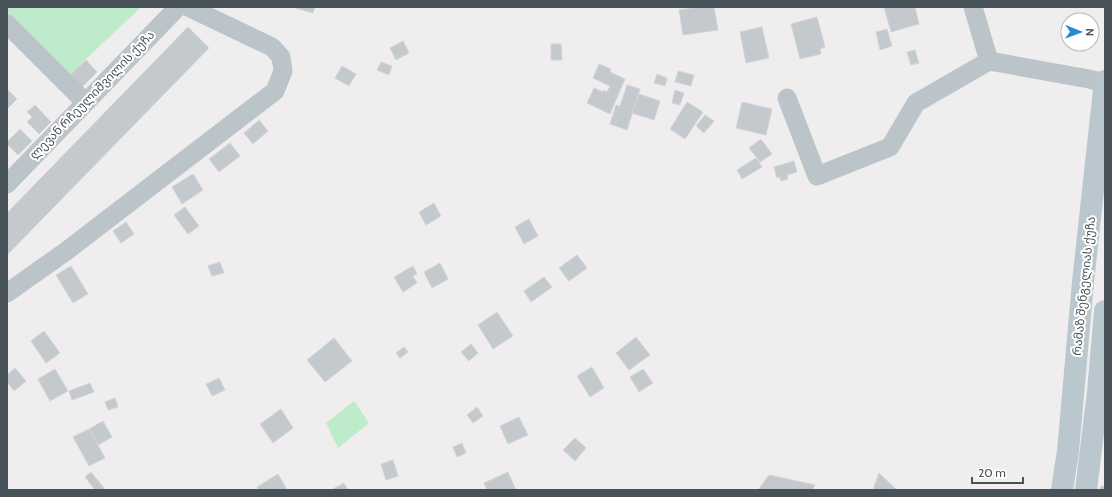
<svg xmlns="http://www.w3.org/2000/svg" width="1112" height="497" viewBox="0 0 1112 497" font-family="Cabin,'Noto Sans Georgian',sans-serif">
  <rect width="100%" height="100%" fill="#f0edee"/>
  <g fill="#beebc9">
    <path d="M 7,7 L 141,7 L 66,78 L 7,15 Z"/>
    <path d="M 354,401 L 369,423 L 338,448 L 326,423 Z"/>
  </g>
  <g fill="#c4c9cd" stroke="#d2d5d8">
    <path d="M 292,7 L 315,7 L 313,13 Z"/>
    <path d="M 699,7 L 714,7 L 718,30 L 683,35 L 679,10 Z"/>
    <path d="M 884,7 L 915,7 L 919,24 L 891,32 Z"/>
    <path d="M 817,17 L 825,47 L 820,49 L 821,54 L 800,59 L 791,24 Z"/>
    <path d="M 188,27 L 209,48 L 7,255 L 7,213 Z"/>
    <path d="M 762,27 L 769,58 L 746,63 L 740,32 Z"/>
    <path d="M 887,29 L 892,46 L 880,50 L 876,32 Z"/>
    <path d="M 403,41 L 409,53 L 396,60 L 390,48 Z"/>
    <path d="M 551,44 L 561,44 L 562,60 L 551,60 Z"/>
    <path d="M 915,50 L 919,63 L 911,65 L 907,52 Z"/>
    <path d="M 86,60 L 97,72 L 82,87 L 70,75 Z"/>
    <path d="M 381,62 L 392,66 L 389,75 L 377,70 Z"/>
    <path d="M 599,64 L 611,69 L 610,72 L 625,79 L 610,114 L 587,103 L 594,88 L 603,92 L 603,90 L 607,92 L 610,86 L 593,78 Z"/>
    <path d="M 342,66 L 356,74 L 349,86 L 335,78 Z"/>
    <path d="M 678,71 L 694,75 L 691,86 L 675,82 Z"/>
    <path d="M 657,74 L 667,78 L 665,86 L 654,83 Z"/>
    <path d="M 627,85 L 640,89 L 627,130 L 610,124 L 616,105 L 620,106 Z"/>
    <path d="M 7,89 L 17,99 L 7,109 Z"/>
    <path d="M 675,90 L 684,93 L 680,105 L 672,103 Z"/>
    <path d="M 639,94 L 660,101 L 654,120 L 632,113 Z"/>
    <path d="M 687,102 L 703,112 L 685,139 L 670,129 Z"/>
    <path d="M 742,102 L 772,109 L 766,135 L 736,128 Z"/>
    <path d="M 35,105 L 51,122 L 39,134 L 27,122 L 32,117 L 27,112 Z"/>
    <path d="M 705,115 L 714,121 L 704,133 L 696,126 Z"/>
    <path d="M 259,120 L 268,131 L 253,144 L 244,133 Z"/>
    <path d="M 20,129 L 32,141 L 18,155 L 7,144 L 7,142 Z"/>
    <path d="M 761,139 L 772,154 L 760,162 L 749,148 Z"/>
    <path d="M 230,143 L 240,156 L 219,172 L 209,159 Z"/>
    <path d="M 756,158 L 762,167 L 742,179 L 737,170 Z"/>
    <path d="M 794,161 L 797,172 L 787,175 L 788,179 L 781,181 L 780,177 L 777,178 L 774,167 Z"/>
    <path d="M 193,174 L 203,190 L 182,204 L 172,187 Z"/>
    <path d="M 434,203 L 441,216 L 426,225 L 419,212 Z"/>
    <path d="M 185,207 L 199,226 L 188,234 L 174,215 Z"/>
    <path d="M 529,219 L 538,236 L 524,244 L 515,227 Z"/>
    <path d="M 126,222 L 134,234 L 121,243 L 113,231 Z"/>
    <path d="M 577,255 L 587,268 L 569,281 L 559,268 Z"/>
    <path d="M 220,262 L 224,273 L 212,276 L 208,266 Z"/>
    <path d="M 440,263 L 448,279 L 432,288 L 424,272 Z"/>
    <path d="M 71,266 L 88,294 L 73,303 L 56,275 Z"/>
    <path d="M 413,266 L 417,274 L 413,276 L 417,283 L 403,292 L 394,277 Z"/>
    <path d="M 544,277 L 552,287 L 531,302 L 524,291 Z"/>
    <path d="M 497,312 L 513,336 L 493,349 L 478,325 Z"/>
    <path d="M 44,331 L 60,353 L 46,363 L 31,341 Z"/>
    <path d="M 636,337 L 650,355 L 629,370 L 616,353 Z"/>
    <path d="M 334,338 L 352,361 L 325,382 L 307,360 Z"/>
    <path d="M 471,344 L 478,353 L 469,361 L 461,352 Z"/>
    <path d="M 404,347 L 408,352 L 400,358 L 396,353 Z"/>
    <path d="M 592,367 L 604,388 L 590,397 L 577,376 Z"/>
    <path d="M 15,368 L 26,381 L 14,391 L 7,382 L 7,375 Z"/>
    <path d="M 55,369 L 68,391 L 50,401 L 38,379 Z"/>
    <path d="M 643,369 L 653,383 L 639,392 L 630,377 Z"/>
    <path d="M 219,378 L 225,390 L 212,396 L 206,384 Z"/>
    <path d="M 90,383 L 94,392 L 72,400 L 69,391 Z"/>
    <path d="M 115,398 L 118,407 L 108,410 L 105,402 Z"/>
    <path d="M 477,407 L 483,416 L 473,423 L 467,415 Z"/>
    <path d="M 281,409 L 293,428 L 273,443 L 260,424 Z"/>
    <path d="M 519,417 L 528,435 L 508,444 L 500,426 Z"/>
    <path d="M 103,421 L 112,437 L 98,445 L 89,429 Z"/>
    <path d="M 89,429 L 105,458 L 89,466 L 73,437 Z"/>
    <path d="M 575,438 L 586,448 L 575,461 L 563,450 Z"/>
    <path d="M 462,443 L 466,453 L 457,457 L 453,447 Z"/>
    <path d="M 393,460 L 398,476 L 386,480 L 381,464 Z"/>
    <path d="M 91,472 L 104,488 L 102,490 L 95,490 L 85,477 Z"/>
    <path d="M 508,472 L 516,490 L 487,490 L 484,483 Z"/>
    <path d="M 879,473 L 897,490 L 873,490 Z"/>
    <path d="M 278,474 L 287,490 L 258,490 L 257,487 Z"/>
    <path d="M 769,475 L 815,485 L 812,490 L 758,490 Z"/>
    <path d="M 344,483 L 348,490 L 331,490 Z"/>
    <path d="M 1101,486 L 1105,486 L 1105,490 L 1100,490 Z"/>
  </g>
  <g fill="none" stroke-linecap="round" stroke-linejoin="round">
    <g stroke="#bac4c9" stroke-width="19">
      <path d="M 973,7 L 989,61"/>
      <path d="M 7,24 L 85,102"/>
      <path d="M 989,61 L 1089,79 L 1105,83"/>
      <path d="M 787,98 L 817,176 L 890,147 L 916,103 L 989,61"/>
      <path d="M 7,184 L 178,7"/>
      <path d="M 7,293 L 65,252 L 275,91 L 283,71 L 281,57 L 272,47 L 188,7"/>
    </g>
    <g stroke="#bac7ce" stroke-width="22">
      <path d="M 1062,490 L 1068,451 L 1083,282 L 1105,81"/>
      <path d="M 1086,490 L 1098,392 L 1105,311"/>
    </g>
  </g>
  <g text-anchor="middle" stroke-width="4" stroke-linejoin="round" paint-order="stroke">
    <g font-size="12" fill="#475359" stroke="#fff">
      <text transform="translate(92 95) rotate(-46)" y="4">ლევან რჩეულიშვილის ქუჩა</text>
      <text transform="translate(1084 286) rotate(-84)" y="4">რამაზ შენგელიას ქუჩა</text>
    </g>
  </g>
  <rect width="1112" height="497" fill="none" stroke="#475359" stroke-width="16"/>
  <g transform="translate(1080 32) rotate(91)"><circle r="19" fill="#ffffff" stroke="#b5babd"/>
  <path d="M0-3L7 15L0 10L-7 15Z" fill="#278ad0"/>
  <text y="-6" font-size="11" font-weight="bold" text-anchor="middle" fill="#475359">N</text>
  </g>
  <path d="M972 477v6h51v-6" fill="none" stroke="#475359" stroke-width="2"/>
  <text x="978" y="477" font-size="12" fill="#475359" stroke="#ffffff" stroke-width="3" paint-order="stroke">20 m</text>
</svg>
